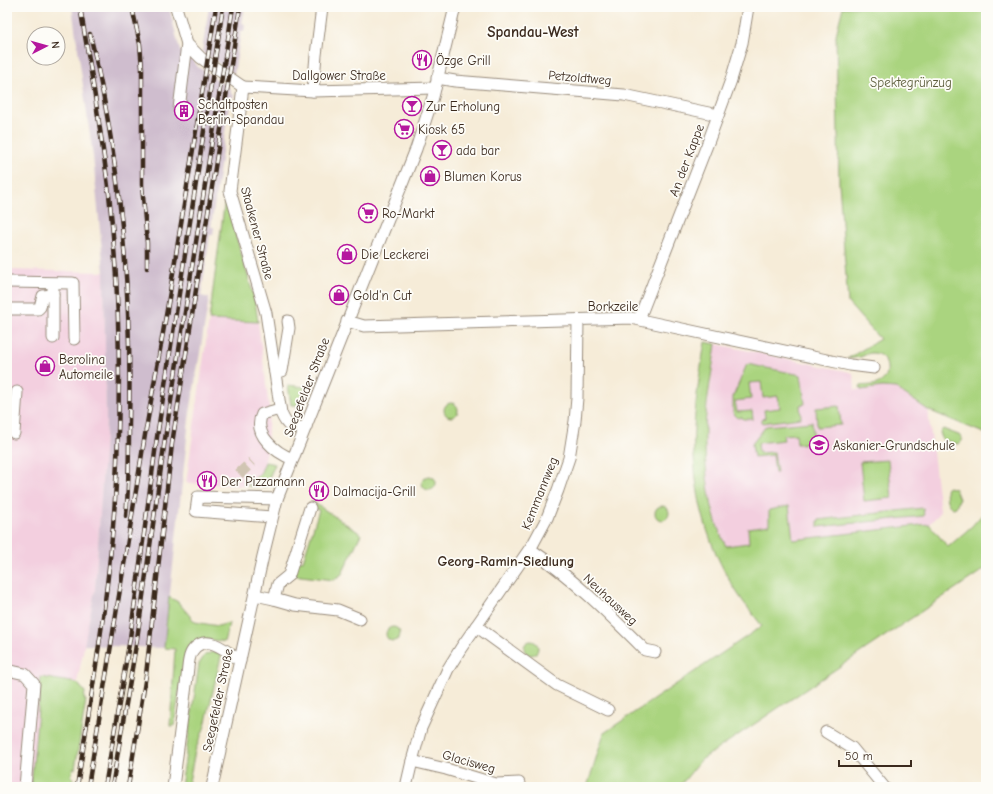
<svg xmlns="http://www.w3.org/2000/svg" width="993" height="794" viewBox="0 0 993 794" font-family="'Comic Neue',sans-serif">
  <rect width="100%" height="100%" fill="#fdfcf7"/>
  <filter id="ink" filterUnits="userSpaceOnUse"><feTurbulence type="fractalNoise" baseFrequency=".025" numOctaves="2"/><feDisplacementMap in="SourceGraphic" scale="8" xChannelSelector="R" yChannelSelector="G"/><feConvolveMatrix kernelMatrix="1 2 1 2 8 2 1 2 1" color-interpolation-filters="sRGB"/></filter>
  <filter id="wash" filterUnits="userSpaceOnUse"><feTurbulence type="fractalNoise" baseFrequency=".012" numOctaves="4" result="noise"/><feDisplacementMap in="SourceGraphic" scale="16" xChannelSelector="R" yChannelSelector="G"/><feGaussianBlur stdDeviation="0.9" result="paint"/><feColorMatrix in="noise" values="0 0 0 0 0 0 0 0 0 0 0 0 0 0 0 0 0 1.4 0 .05"/><feComposite in="paint" operator="in"/></filter>
  <g filter="url(#wash)">
    <rect width="100%" height="100%" fill="#f6ecd8"/>
    <g fill="#f3cfdf">
      <path d="M 7,270 L 104,272 L 106,421 L 95,590 L 77,683 L 41,677 L 31,787 L 7,787 Z"/>
      <path d="M 209,320 L 258,322 L 269,407 L 267,450 L 262,476 L 248,486 L 186,483 Z"/>
      <path d="M 716,344 L 850,372 L 852,373 L 854,377 L 855,390 L 882,387 L 896,388 L 928,410 L 940,511 L 939,514 L 929,524 L 793,540 L 789,506 L 769,510 L 769,525 L 749,543 L 726,546 L 718,528 L 713,510 L 708,484 L 707,460 L 705,430 Z"/>
    </g>
    <g fill="#cfbdce">
      <path d="M 72,7 L 169,7 L 180,51 L 191,57 L 198,67 L 231,89 L 231,94 L 234,95 L 233,98 L 230,98 L 211,227 L 214,227 L 213,235 L 210,235 L 201,296 L 209,298 L 189,419 L 164,648 L 84,645 L 95,590 L 106,421 L 104,272 L 93,156 Z"/>
      <path d="M 209,7 L 245,7 L 242,23 L 245,24 L 244,31 L 241,31 L 234,74 L 202,52 Z"/>
    </g>
    <g fill="#aad47f" stroke="#727f4e">
      <path d="M 843,7 L 986,7 L 986,434 L 928,410 L 896,388 L 882,387 L 861,390 L 860,386 C 866,385 874,386 879,383 C 893,376 888,353 872,353 C 867,353 864,356 860,357 C 856,358 851,358 847,359 L 880,339 L 848,303 L 839,183 L 836,35 Z"/>
      <path d="M 225,199 L 255,300 L 258,322 L 209,320 Z"/>
      <path d="M 705,342 L 716,344 C 712,373 706,401 705,430 C 704,465 709,515 726,546 L 749,543 L 748,528 L 769,525 L 769,510 L 789,506 L 793,540 L 929,524 L 948,547 L 972,526 L 986,510 L 986,568 L 701,760 L 679,787 L 587,787 L 604,733 L 762,626 C 754,615 745,605 738,594 C 703,542 689,477 695,414 C 697,390 701,366 705,342 Z"/>
      <path d="M 747,364 L 801,375 L 805,404 L 800,405 L 801,418 L 762,423 L 762,419 L 765,418 L 764,410 L 780,408 L 778,396 L 763,398 L 761,382 L 749,383 L 751,399 L 735,401 L 737,412 L 752,411 L 753,419 L 743,419 L 742,417 L 738,418 L 733,413 L 733,397 Z"/>
      <path d="M 288,385 L 305,387 L 299,405 L 291,405 Z"/>
      <circle cx="451" cy="410" r="7"/>
      <path d="M 839,406 L 841,425 L 817,427 L 816,408 Z"/>
      <path d="M 812,422 L 814,443 L 797,444 L 796,434 L 783,435 L 784,440 L 758,443 L 759,453 L 774,452 L 777,473 L 775,473 L 773,455 L 754,457 L 752,444 L 766,426 Z"/>
      <path d="M 943,429 L 961,436 L 962,438 L 960,443 L 957,444 L 942,439 L 940,432 Z"/>
      <path d="M 888,460 L 892,498 L 864,501 L 860,462 Z"/>
      <path d="M 265,462 L 275,464 L 265,487 L 247,486 L 261,472 Z"/>
      <circle cx="429" cy="483" r="7"/>
      <path d="M 949,487 L 955,489 L 959,499 L 956,507 L 953,508 C 945,504 947,497 946,489 Z"/>
      <path d="M 313,502 L 361,534 L 342,574 L 334,580 L 293,575 L 298,560 L 303,561 L 319,510 L 311,507 Z"/>
      <circle cx="662" cy="513" r="7"/>
      <path d="M 923,508 L 924,516 L 818,527 L 818,520 Z"/>
      <path d="M 169,597 L 178,602 L 195,622 L 218,626 L 229,623 L 224,642 C 217,640 199,638 192,643 C 189,646 187,650 185,654 L 174,726 L 170,726 L 175,649 L 164,648 Z"/>
      <circle cx="393" cy="634" r="7"/>
      <circle cx="531" cy="648" r="7"/>
      <path d="M 212,652 L 221,653 L 221,656 L 205,726 L 195,751 L 188,787 L 181,787 L 199,664 L 205,655 Z"/>
      <path d="M 41,677 L 77,683 L 85,692 L 84,700 L 86,700 L 75,769 L 73,769 L 71,776 L 73,777 L 72,787 L 31,787 Z"/>
    </g>
  </g>
  <g filter="url(#ink)">
    <g fill="none" stroke-linecap="round" stroke-linejoin="round">
      <path stroke="#d1c5b3" stroke-width="11" stroke-dasharray="11 5.5" stroke-linecap="butt" d="M 239,474 L 252,462"/>
      <defs>
        <g id="minor">
          <path d="M 176,7 L 187,44 L 201,58 L 243,87"/>
          <path d="M 437,78 L 455,81 L 624,95 L 718,115"/>
          <path d="M 243,87 L 230,191 L 266,313 L 281,413 C 287,427 291,429 306,427"/>
          <path d="M 243,87 L 313,91 L 435,88"/>
          <path d="M 313,91 L 316,55 L 322,7"/>
          <path d="M 179,109 L 187,44"/>
          <path d="M 7,282 L 73,283 L 74,339"/>
          <path d="M 53,289 L 53,338"/>
          <path d="M 7,309 L 38,309 L 40,307 L 43,296 L 53,295"/>
          <path d="M 639,319 L 709,140 L 731,80 L 742,43 L 748,7"/>
          <path d="M 347,321 L 364,326 L 631,318 L 850,365 L 874,368"/>
          <path d="M 275,372 L 282,371 L 289,328 L 288,321"/>
          <path d="M 280,409 L 262,414 C 252,434 276,453 293,459"/>
          <path d="M 14,433 L 17,392"/>
          <path d="M 272,517 L 196,511 L 198,497 L 277,499"/>
          <path d="M 530,549 C 572,577 609,614 645,650 L 655,652"/>
          <path d="M 255,595 L 274,599 L 278,584 L 289,575 L 310,508"/>
          <path d="M 274,599 L 295,605 L 338,610 L 360,619"/>
          <path d="M 476,626 L 557,685 L 608,710"/>
          <path d="M 7,670 L 25,674 L 34,684 L 25,787"/>
          <path d="M 826,732 L 852,748 L 884,787"/>
          <path d="M 412,761 L 446,769 L 496,784 L 519,783"/>
          <path d="M 173,787 L 187,677 C 188,669 188,656 193,650 C 207,632 228,652 240,661"/>
          <path d="M 212,787 L 263,556 L 277,499 L 416,149 L 433,97 L 455,7"/>
          <path d="M 406,787 L 412,761 L 421,728 L 448,669 L 461,648 L 533,544 L 547,518 L 558,490 L 569,458 L 575,421 L 577,398 L 578,320"/>
        </g>
      </defs>
      <use href="#minor" stroke="#988b7b" stroke-width="13"/>
      <use href="#minor" stroke="#fff" stroke-width="11"/>
      <defs>
        <g id="rail">
          <path d="M 132,7 L 140,44 L 142,68 L 142,185 L 147,243 L 147,268"/>
          <path d="M 90,34 C 121,162 132,293 129,425 C 129,456 129,486 126,516"/>
          <path d="M 77,787 C 94,679 113,571 117,462 C 121,373 119,283 109,194 C 101,132 91,69 80,7"/>
          <path d="M 88,787 L 145,435 L 167,310 L 216,7"/>
          <path d="M 105,787 L 130,638 L 157,437 L 223,7"/>
          <path d="M 112,787 L 137,639 L 165,439 L 233,7"/>
          <path d="M 128,787 L 146,675 L 172,444 L 240,7"/>
        </g>
      </defs>
      <use href="#rail" stroke="#3b2a1e" stroke-width="4.5"/>
      <use href="#rail" stroke="#fdfcf7" stroke-width="3" stroke-dasharray="9" stroke-linecap="butt"/>
    </g>
  </g>
  <defs>
    <symbol id="restaurant-ring" viewBox="-11 -11 22 22"><circle r="9.5" fill="#fdfcf7" stroke="#b5179e" stroke-width="1.5"/><path d="M-5-6h1v4h1v-4h1v4h1v-4h1v5L-1.5 .5V6h-2V.5L-5-1ZM5-6V6H3V1.5H1.5Q1.5-4 5-6Z" fill="#b5179e"/></symbol>
    <symbol id="bar-ring" viewBox="-11 -11 22 22"><circle r="9.5" fill="#fdfcf7" stroke="#b5179e" stroke-width="1.5"/><path d="M-6-5H6L.8 .8V4.5H3.5V6h-7V4.5H-.8V.8Z" fill="#b5179e"/></symbol>
    <symbol id="building-ring" viewBox="-11 -11 22 22"><circle r="9.5" fill="#fdfcf7" stroke="#b5179e" stroke-width="1.5"/><path d="M-4-6H4V6H1V3H-1V6H-4ZM-2.5-4.3h1.7v1.8h-1.7ZM.8-4.3h1.7v1.8H.8ZM-2.5-1h1.7V.8h-1.7ZM.8-1h1.7V.8H.8Z" fill="#b5179e"/></symbol>
    <symbol id="supermarket-ring" viewBox="-11 -11 22 22"><circle r="9.5" fill="#fdfcf7" stroke="#b5179e" stroke-width="1.5"/><path d="M-6-5.5h2.5l.6 2H6L4.5 2H-2.5L-4.4-4H-6ZM-1.5 3.2a1.3 1.3 0 1 0 .1 0ZM3 3.2a1.3 1.3 0 1 0 .1 0Z" fill="#b5179e"/></symbol>
    <symbol id="shop-ring" viewBox="-11 -11 22 22"><circle r="9.5" fill="#fdfcf7" stroke="#b5179e" stroke-width="1.5"/><path d="M-5-2.5h2.3a2.7 3.5 0 0 1 5.4 0H5L5.5 6h-11ZM-1.5-2.5h3a1.5 2.3 0 0 0-3 0Z" fill="#b5179e"/></symbol>
    <symbol id="school-ring" viewBox="-11 -11 22 22"><circle r="9.5" fill="#fdfcf7" stroke="#b5179e" stroke-width="1.5"/><path d="M0-5L7-2L0 1L-7-2ZM-4 1L0 2.5L4 1V4Q0 6-4 4Z" fill="#b5179e"/></symbol>
  </defs>
  <g fill-rule="evenodd">
    <use href="#restaurant-ring" x="411" y="49" width="22" height="22"/>
    <use href="#bar-ring" x="401" y="95" width="22" height="22"/>
    <use href="#building-ring" x="173" y="100" width="22" height="22"/>
    <use href="#supermarket-ring" x="393" y="118" width="22" height="22"/>
    <use href="#bar-ring" x="431" y="139" width="22" height="22"/>
    <use href="#shop-ring" x="419" y="165" width="22" height="22"/>
    <use href="#supermarket-ring" x="357" y="202" width="22" height="22"/>
    <use href="#shop-ring" x="336" y="243" width="22" height="22"/>
    <use href="#shop-ring" x="328" y="284" width="22" height="22"/>
    <use href="#shop-ring" x="34" y="355" width="22" height="22"/>
    <use href="#school-ring" x="808" y="434" width="22" height="22"/>
    <use href="#restaurant-ring" x="196" y="470" width="22" height="22"/>
    <use href="#restaurant-ring" x="308" y="480" width="22" height="22"/>
  </g>
  <g text-anchor="middle" stroke-width="3.5" stroke-linejoin="round" paint-order="stroke">
    <g font-size="13" fill="#3b2a1e" stroke="#fdfcf7" text-anchor="start">
      <text x="436" y="65">Özge Grill</text>
      <text x="198" y="109">Schaltposten<tspan x="198" dy="15">Berlin-Spandau</tspan></text>
      <text x="426" y="111">Zur Erholung</text>
      <text x="418" y="134">Kiosk 65</text>
      <text x="456" y="155">ada bar</text>
      <text x="444" y="181">Blumen Korus</text>
      <text x="382" y="218">Ro-Markt</text>
      <text x="361" y="259">Die Leckerei</text>
      <text x="353" y="300">Gold'n Cut</text>
      <text x="59" y="364">Berolina<tspan x="59" dy="15">Automeile</tspan></text>
      <text x="833" y="450">Askanier-Grundschule</text>
      <text x="221" y="486">Der Pizzamann</text>
      <text x="333" y="496">Dalmacija-Grill</text>
    </g>
    <g font-size="13" fill="#3b2a1e" stroke="#fdfcf7">
      <text x="339" y="80">Dallgower Straße</text>
      <text transform="translate(580 77) rotate(5)" y="5">Petzoldtweg</text>
      <text transform="translate(686 160) rotate(-69)" y="5">An der Kappe</text>
      <text transform="translate(258 233) rotate(75)" y="5">Staakener Straße</text>
      <text x="613" y="311">Borkzeile</text>
      <text transform="translate(306 387) rotate(-69)" y="5">Seegefelder Straße</text>
      <text transform="translate(539 493) rotate(-68)" y="5">Kemmannweg</text>
      <text transform="translate(611 599) rotate(43)" y="5">Neuhausweg</text>
      <text transform="translate(217 700) rotate(-78)" y="5">Seegefelder Straße</text>
      <text transform="translate(469 761) rotate(16)" y="5">Glacisweg</text>
    </g>
    <g font-size="13" fill="#5c5d3b" stroke="#fdfcf7">
      <text x="911" y="87">Spektegrünzug</text>
    </g>
    <g font-size="14" font-weight="bold" fill="#3b2a1e" stroke="#fdfcf7">
      <text x="506" y="566">Georg-Ramin-Siedlung</text>
    </g>
    <g font-size="15" font-weight="bold" fill="#3b2a1e" stroke="#fdfcf7">
      <text x="533" y="37">Spandau-West</text>
    </g>
  </g>
  <rect width="993" height="794" fill="none" stroke="#fdfcf7" stroke-width="24"/>
  <g transform="translate(46 46) rotate(84)"><circle r="19" fill="#fdfcf7" stroke="#afa8a0"/>
  <path d="M0-3L7 15L0 10L-7 15Z" fill="#b5179e"/>
  <text y="-6" font-size="11" font-weight="bold" text-anchor="middle" fill="#3b2a1e">N</text>
  </g>
  <path d="M839 760v6h72v-6" fill="none" stroke="#3b2a1e" stroke-width="2"/>
  <text x="845" y="760" font-size="12" fill="#3b2a1e" stroke="#fdfcf7" stroke-width="3" paint-order="stroke">50 m</text>
</svg>
